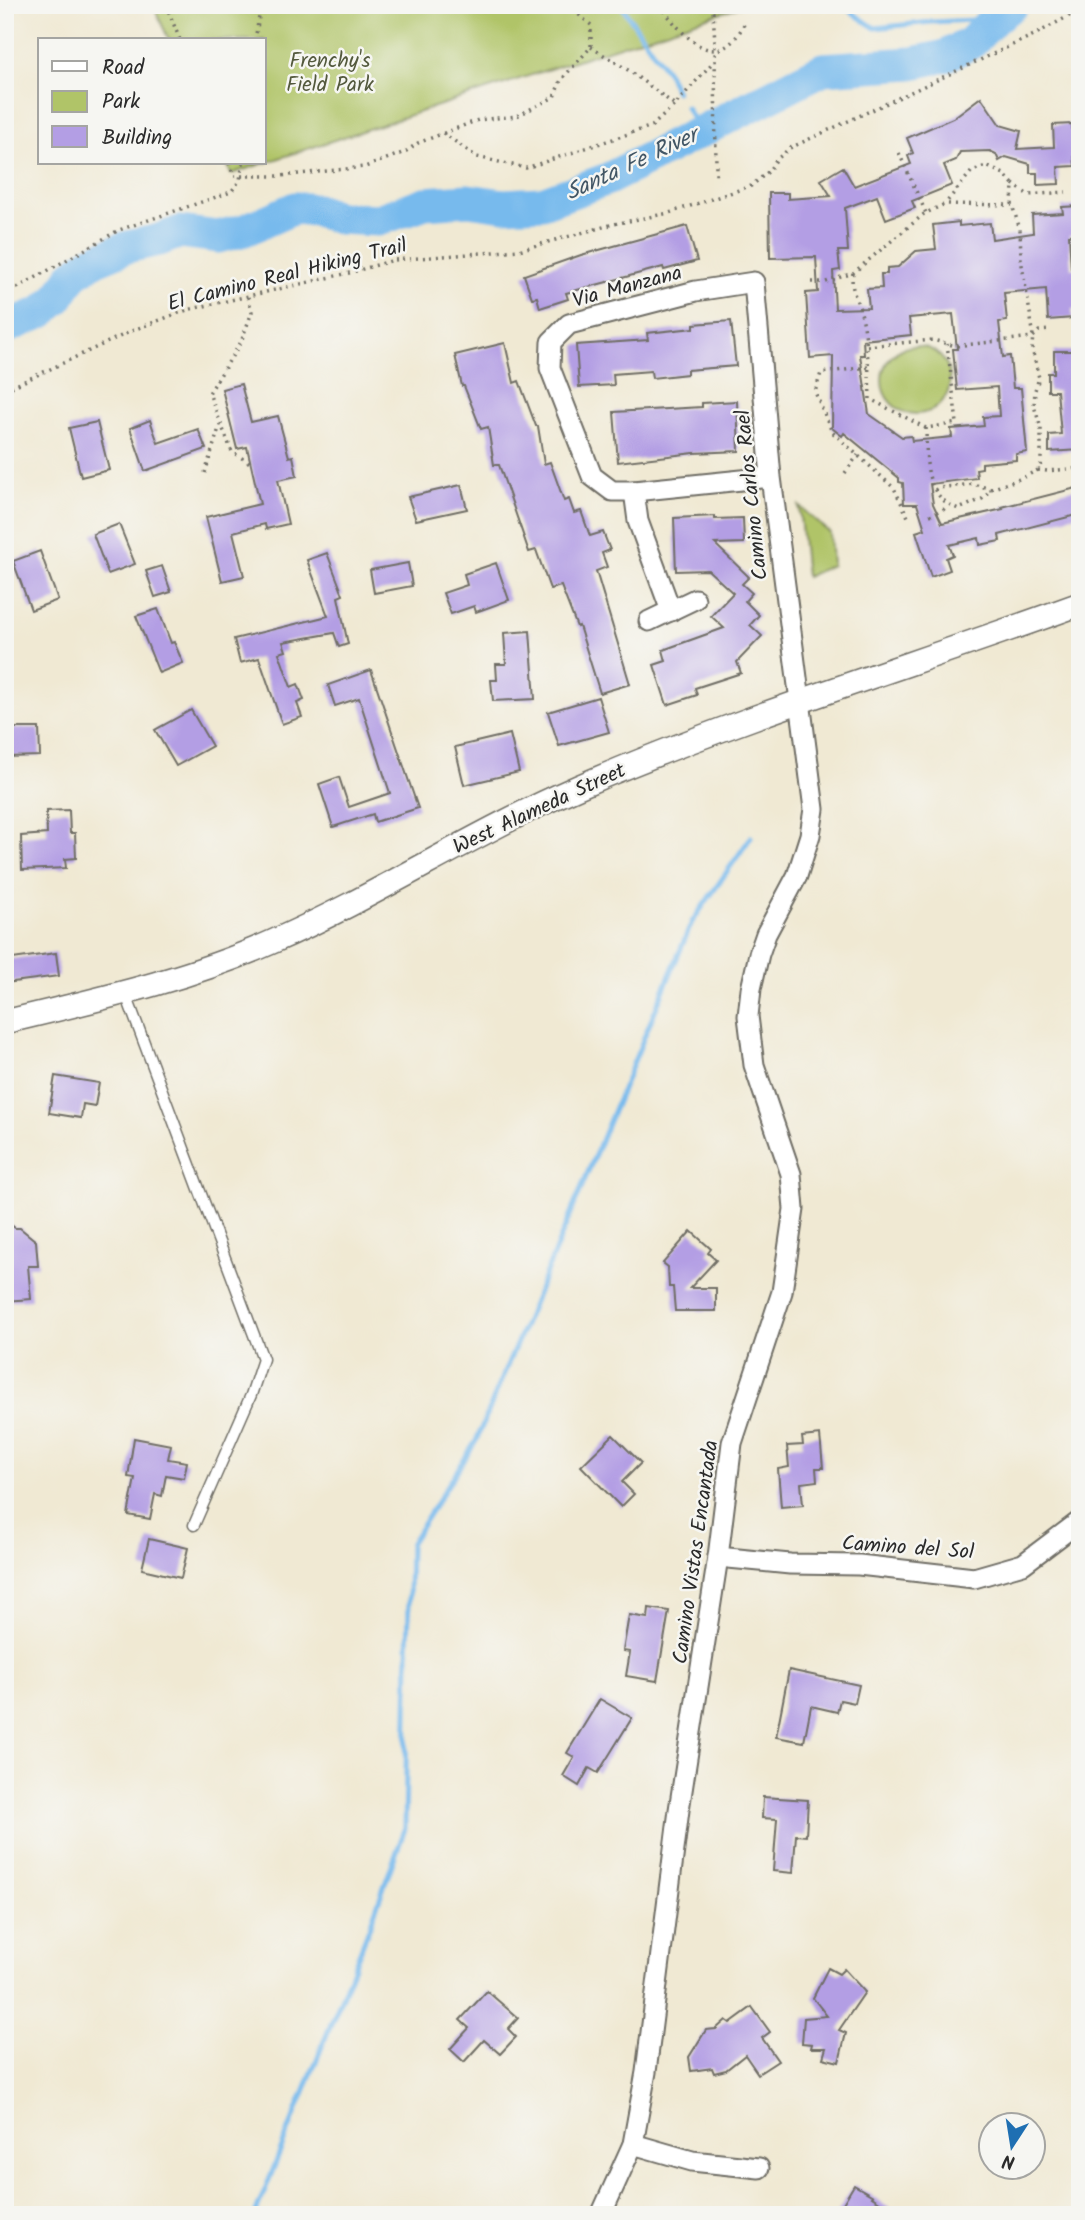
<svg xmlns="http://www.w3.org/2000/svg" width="1085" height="2220" viewBox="0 0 1085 2220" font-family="Kalam,sans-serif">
  <rect width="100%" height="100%" fill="#f6f6f2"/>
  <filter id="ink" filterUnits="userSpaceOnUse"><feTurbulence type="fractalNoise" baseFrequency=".0143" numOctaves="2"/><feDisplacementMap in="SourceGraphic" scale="14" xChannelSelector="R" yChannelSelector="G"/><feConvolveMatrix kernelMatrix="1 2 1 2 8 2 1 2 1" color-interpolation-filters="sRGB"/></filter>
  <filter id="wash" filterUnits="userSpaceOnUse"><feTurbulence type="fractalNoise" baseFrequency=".00686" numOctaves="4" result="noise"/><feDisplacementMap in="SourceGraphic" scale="28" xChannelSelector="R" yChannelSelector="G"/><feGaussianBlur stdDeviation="1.57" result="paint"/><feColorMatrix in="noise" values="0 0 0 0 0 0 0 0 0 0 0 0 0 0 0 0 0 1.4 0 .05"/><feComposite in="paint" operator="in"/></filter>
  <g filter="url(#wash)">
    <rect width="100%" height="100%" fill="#f0e9d3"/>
    <g fill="#b0c468" stroke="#6e784a" stroke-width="2">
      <path d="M 153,5 L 744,5 L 231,174 L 226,163 L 264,163 L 264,40 L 169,40 Z"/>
      <circle cx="916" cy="380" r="34"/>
      <path d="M 799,506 L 830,533 L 832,565 L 806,577 Z"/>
    </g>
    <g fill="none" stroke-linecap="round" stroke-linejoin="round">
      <g stroke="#77baed" stroke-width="5">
        <path d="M 621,5 L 669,75 L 676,92"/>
        <path d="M 841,5 L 875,28 L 931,22 L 994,19"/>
        <path d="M 686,107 L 699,132"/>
        <path d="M 255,2215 L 366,1936 L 405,1829 L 410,1544 L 476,1441 L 692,922 L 751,837"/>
      </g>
      <path stroke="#77baed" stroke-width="33" d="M 5,328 L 42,312 L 58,298 L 73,275 L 91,262 L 127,247 L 159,240 L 180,232 L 218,237 L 245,230 L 295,208 L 315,210 L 339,218 L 378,220 L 425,203 L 468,200 L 504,205 L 542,203 L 608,179 L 823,69 L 913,63 L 945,56 L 971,43 L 994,19 L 1012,5"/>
    </g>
    <g id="blocks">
      <g fill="#b39ee4" fill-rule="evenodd">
        <path d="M 981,97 L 1000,125 L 1021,131 L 1017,149 L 1054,147 L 1053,125 L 1072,124 L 1075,166 L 1058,167 L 1059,184 L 1037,185 L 1037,173 L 1030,173 L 1030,164 L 1006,157 L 999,161 L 996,154 L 990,151 L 960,152 L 956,160 L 944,165 L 952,185 L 912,201 L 915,208 L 886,219 L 877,196 L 845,208 L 848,251 L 838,251 L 840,270 L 833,271 L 835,309 L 869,308 L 867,289 L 882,288 L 881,274 L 887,274 L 887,268 L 898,267 L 916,251 L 936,249 L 933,225 L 959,222 L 959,226 L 990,223 L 992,239 L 1033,233 L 1032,215 L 1063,213 L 1062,207 L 1080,206 L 1080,234 L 1069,235 L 1071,268 L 1080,267 L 1080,309 L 1072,309 L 1073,318 L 1048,320 L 1046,289 L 1004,293 L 1007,321 L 999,322 L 1003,357 L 1010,356 L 1013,388 L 1021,388 L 1027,452 L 1016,454 L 1016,460 L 982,463 L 982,468 L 976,469 L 977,478 L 930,484 L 933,504 L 942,523 L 1003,509 L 1002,507 L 1080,487 L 1080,514 L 999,535 L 1000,541 L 980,545 L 979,538 L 949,545 L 953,555 L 946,558 L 950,570 L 931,577 L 916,532 L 925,529 L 917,504 L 904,504 L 903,483 L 899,482 L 899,478 L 844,433 L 842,436 L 832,428 L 833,356 L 810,358 L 806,293 L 818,292 L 816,257 L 770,258 L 769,193 L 788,193 L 788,199 L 831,196 L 821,180 L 843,167 L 854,186 L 911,164 L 908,156 L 913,153 L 907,138 L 953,118 ZM 953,314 L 957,349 L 953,349 L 957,390 L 997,387 L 999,416 L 983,417 L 984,426 L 951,429 L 952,437 L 912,441 L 911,436 L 902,437 L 869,414 L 860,355 L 864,355 L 863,340 L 911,335 L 909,318 Z"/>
        <path d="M 687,226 L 697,261 L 664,270 L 663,267 L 566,293 L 568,299 L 540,308 L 537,297 L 532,298 L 524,275 L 581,255 Z"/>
        <path d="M 731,321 L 736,366 L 687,370 L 687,374 L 652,378 L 651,371 L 613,374 L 614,385 L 579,387 L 576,345 L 648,340 L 647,333 L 694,328 L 694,324 Z"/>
        <path d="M 505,343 L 514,383 L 519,381 L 536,426 L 538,426 L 544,464 L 550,462 L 564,501 L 569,499 L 574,513 L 581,511 L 590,536 L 603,532 L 610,550 L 602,553 L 607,567 L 596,571 L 630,684 L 600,693 L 579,626 L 577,627 L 561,586 L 550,589 L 536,550 L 529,552 L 499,465 L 494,465 L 488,427 L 481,429 L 464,386 L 462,386 L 455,355 Z"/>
        <path d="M 1054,351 L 1080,351 L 1080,450 L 1049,452 L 1049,435 L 1061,434 L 1057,391 L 1048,391 L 1048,373 L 1054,373 Z"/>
        <path d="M 241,384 L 251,422 L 278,416 L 289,457 L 293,456 L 297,476 L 278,480 L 288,524 L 266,529 L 265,524 L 233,532 L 244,576 L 222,581 L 206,517 L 260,504 L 247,447 L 237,449 L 222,389 Z"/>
        <path d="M 737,401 L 739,451 L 694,453 L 618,462 L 614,412 L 702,407 L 702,403 Z"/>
        <path d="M 150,420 L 158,443 L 198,429 L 206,449 L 145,471 L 130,428 Z"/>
        <path d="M 97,422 L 109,470 L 81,477 L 69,428 Z"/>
        <path d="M 461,485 L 467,509 L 416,520 L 408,497 Z"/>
        <path d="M 715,516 L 715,519 L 743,518 L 744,543 L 715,544 L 749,577 L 742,584 L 752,593 L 745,601 L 759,615 L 750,625 L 762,636 L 737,662 L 741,673 L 695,688 L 697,695 L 667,705 L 654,665 L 666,661 L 663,650 L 724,628 L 711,616 L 733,593 L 708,570 L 676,571 L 674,518 Z"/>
        <path d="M 119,524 L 135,564 L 108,574 L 93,534 Z"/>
        <path d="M 40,551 L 58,600 L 31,610 L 13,561 Z"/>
        <path d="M 327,553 L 343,595 L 338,597 L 348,644 L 339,647 L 334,633 L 283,642 L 286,651 L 279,653 L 291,687 L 298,684 L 304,700 L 297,703 L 302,717 L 282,724 L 259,658 L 240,663 L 234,639 L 328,616 L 307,560 Z"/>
        <path d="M 408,563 L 412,586 L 374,593 L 370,570 Z"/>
        <path d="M 496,563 L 509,600 L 476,612 L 474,606 L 451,614 L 443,593 L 467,585 L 464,574 Z"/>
        <path d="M 162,566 L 171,592 L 155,597 L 146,571 Z"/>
        <path d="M 158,609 L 171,643 L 174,642 L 183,663 L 159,673 L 136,616 Z"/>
        <path d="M 530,631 L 535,699 L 493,701 L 491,680 L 497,680 L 496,664 L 506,664 L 504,633 Z"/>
        <path d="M 371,670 L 418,808 L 375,822 L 373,814 L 333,827 L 319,784 L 339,777 L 349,807 L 390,793 L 359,698 L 335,706 L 328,685 Z"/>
        <path d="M 598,697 L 609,732 L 559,746 L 548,712 Z"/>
        <path d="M 191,710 L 212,746 L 176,766 L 155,730 Z"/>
        <path d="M 7,728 L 39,728 L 40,756 L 5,757 Z"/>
        <path d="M 510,734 L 519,772 L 464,785 L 455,747 Z"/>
        <path d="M 69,810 L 70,833 L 75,833 L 76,858 L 65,859 L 66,868 L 22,870 L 21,836 L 47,834 L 46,811 Z"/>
        <path d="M 56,953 L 59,976 L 5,983 L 5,960 Z"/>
        <path d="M 55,1076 L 99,1083 L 95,1106 L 83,1104 L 81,1118 L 49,1113 Z"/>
        <path d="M 5,1220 L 15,1228 L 20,1228 L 36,1241 L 38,1266 L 28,1266 L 31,1299 L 5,1301 Z"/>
        <path d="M 691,1231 L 711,1249 L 708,1253 L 716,1260 L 690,1288 L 716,1288 L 716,1311 L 675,1311 L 673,1287 L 669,1287 L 668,1267 L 663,1263 Z"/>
        <path d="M 613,1435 L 641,1463 L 622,1482 L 634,1494 L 621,1507 L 581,1466 Z"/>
        <path d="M 820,1435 L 823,1468 L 816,1468 L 817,1481 L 801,1483 L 803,1505 L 781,1507 L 778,1469 L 789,1467 L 787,1446 L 803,1445 L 802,1437 Z"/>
        <path d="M 134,1438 L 171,1445 L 168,1459 L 187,1462 L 184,1478 L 166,1475 L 162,1496 L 155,1494 L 150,1519 L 128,1515 L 135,1478 L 128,1477 Z"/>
        <path d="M 149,1539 L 188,1548 L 181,1578 L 142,1569 Z"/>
        <path d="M 649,1608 L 669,1611 L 657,1681 L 626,1676 L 630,1652 L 623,1651 L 629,1615 L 648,1618 Z"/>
        <path d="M 789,1670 L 859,1685 L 855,1703 L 840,1700 L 837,1712 L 811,1706 L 804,1742 L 776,1737 Z"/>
        <path d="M 600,1699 L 632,1718 L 598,1773 L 589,1768 L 579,1786 L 563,1776 L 574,1757 L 567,1753 Z"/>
        <path d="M 763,1797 L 808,1800 L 806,1836 L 796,1835 L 793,1873 L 773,1871 L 777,1819 L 762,1818 Z"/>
        <path d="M 828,1968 L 839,1974 L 844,1969 L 865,1992 L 839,2030 L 846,2033 L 839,2062 L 823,2058 L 826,2048 L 811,2048 L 812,2044 L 802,2043 L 804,2018 L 827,2016 L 813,1998 Z"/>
        <path d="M 487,1991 L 518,2018 L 508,2029 L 516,2037 L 500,2054 L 484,2040 L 464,2062 L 450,2049 L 469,2028 L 460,2020 Z"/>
        <path d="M 752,2007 L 770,2032 L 762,2038 L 778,2061 L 758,2074 L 745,2055 L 726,2070 L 714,2073 L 712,2068 L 691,2071 L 689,2057 L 706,2030 L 716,2029 L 726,2020 L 730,2023 Z"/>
        <path d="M 854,2185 L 873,2196 L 872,2197 L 900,2215 L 836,2215 Z"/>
      </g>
    </g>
  </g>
  <g filter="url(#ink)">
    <use href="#blocks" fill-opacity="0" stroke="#706e66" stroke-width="2"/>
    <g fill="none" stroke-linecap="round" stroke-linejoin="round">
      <defs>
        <path id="service" d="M 125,992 L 263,1359 L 251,1395 L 194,1525"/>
        <g id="minor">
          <path d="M 634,491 L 638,521 L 671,611"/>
          <path d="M 649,621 L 695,599"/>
          <path d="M 718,1557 L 790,1564 L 859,1565 L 974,1578 L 1023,1564 L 1080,1521"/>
          <path d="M 633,2144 L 692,2161 L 759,2168"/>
          <path d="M 601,2215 L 633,2144 L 646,2072 L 679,1810 L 718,1557 L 732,1443 L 782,1292 L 794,1209 L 791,1174 L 754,1065 L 748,1016 L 751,989 L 759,954 L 766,934 L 797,876 L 810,835 L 814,809 L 771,477 L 754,282 L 696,291 L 569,324 L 551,342 L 550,368 L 592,476 L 612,491 L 634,491 L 771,477"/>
        </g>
        <path id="tertiary" d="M 5,1022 C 95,1000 187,980 272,942 C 377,896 473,833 578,787 C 741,716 913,665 1080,604"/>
      </defs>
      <use href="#service" stroke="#706e66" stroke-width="13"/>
      <use href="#minor" stroke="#706e66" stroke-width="23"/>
      <use href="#tertiary" stroke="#706e66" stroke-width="26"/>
      <g stroke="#706e66" stroke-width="3.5" stroke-dasharray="2 5" stroke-linecap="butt">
        <path d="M 166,5 L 180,40"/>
        <path d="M 660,5 C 685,38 719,79 746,20"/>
        <path d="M 710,5 L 713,12 L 715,42 L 716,175"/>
        <path d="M 255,40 L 261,5"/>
        <path d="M 591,47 L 628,70 L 675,105 L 714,61"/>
        <path d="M 443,133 L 477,157 L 526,168 L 652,126 L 675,105"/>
        <path d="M 899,153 L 926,213"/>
        <path d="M 229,163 L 234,176 L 281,176 L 365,167 L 405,152 L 418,143 L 478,120 L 517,116 L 554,97 L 561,80 L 591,47 L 591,25 L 567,5"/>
        <path d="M 1013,184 L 1028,195 L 1066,192"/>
        <path d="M 853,273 C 849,291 860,303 863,321 C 868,347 869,373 870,399 L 926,428 L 957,423 L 947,344"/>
        <path d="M 812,282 L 826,282 L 853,273 L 924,214 L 945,204 L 1012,205"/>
        <path d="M 5,295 L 119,230 L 231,192 L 240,180 L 243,163"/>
        <path d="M 248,297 L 252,312 L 241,342 L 209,393 L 232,452 L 250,463"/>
        <path d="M 867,346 L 933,340 L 956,346 L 1033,337 L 1039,331 L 1051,330"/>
        <path d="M 868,367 L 821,373 L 815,392 L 832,432 L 894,488 L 910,521"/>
        <path d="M 5,390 L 136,329 L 187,310 L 349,273 L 394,260 L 519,250 L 614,224 L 669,213 L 751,186 L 768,172 L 776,160 L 790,148 L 1034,35 L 1080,10"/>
        <path d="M 926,428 C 927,461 922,495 959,509 L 982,499 L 991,489 L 1022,478 L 1038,470 L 1041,464 L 1041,428 L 1034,406 L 1035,390 L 1039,378 L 1032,349 L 1033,331 L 1021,259 L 1020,229 L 1012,205 L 1013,184 L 1004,174 L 986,166 L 972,171 L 945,204"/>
        <path d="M 1038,470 L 1047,471 L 1080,468"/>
        <path d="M 205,473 L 220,425"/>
        <path d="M 845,473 L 858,455"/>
        <path d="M 935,490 L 938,488 L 973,484 L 991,489"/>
        <path d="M 930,515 L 943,510 L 948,505"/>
      </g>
      <use href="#service" stroke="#fff" stroke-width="10"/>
      <use href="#minor" stroke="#fff" stroke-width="19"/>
      <use href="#tertiary" stroke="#fff" stroke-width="23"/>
    </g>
  </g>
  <g text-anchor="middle" stroke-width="5" stroke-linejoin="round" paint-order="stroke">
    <g font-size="21" fill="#53593d" stroke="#f6f6f2">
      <text x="330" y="67">Frenchy's<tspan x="330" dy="24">Field Park</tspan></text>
    </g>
    <g font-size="21" fill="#2b2b2b" stroke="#f6f6f2">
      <text transform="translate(287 274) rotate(-14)" y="7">El Camino Real Hiking Trail</text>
      <text transform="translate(627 286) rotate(-15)" y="7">Via Manzana</text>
      <text transform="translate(751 495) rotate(-96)" y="7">Camino Carlos Rael</text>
      <text transform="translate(539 808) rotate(-25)" y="7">West Alameda Street</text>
      <text transform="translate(908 1547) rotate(4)" y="7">Camino del Sol</text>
      <text transform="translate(695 1552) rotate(-82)" y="7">Camino Vistas Encantada</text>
    </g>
    <g font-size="23" font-style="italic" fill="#425665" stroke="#f6f6f2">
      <text transform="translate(631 163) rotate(-25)" y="8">Santa Fe River</text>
    </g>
  </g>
  <rect width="1085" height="2220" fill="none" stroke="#f6f6f2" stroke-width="28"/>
  <rect x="38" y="38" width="228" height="126" fill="#f6f6f2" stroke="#a5a5a2" stroke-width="2"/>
  <rect x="52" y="61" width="35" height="10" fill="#ffffff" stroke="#a5a5a2" stroke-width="2"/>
  <text x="102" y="74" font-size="21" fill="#2b2b2b">Road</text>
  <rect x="52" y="91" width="35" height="21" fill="#b0c468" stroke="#a5a5a2" stroke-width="2"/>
  <text x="102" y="108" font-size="21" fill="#2b2b2b">Park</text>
  <rect x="52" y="126" width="35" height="21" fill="#b39ee4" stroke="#a5a5a2" stroke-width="2"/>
  <text x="102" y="144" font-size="21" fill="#2b2b2b">Building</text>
  <g transform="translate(1012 2146) rotate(192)"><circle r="33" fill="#f6f6f2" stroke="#a5a5a2" stroke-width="2"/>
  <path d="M0-5L12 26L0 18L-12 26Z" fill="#1f6fb2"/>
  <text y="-10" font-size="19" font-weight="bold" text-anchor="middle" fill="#2b2b2b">N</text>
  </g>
</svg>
